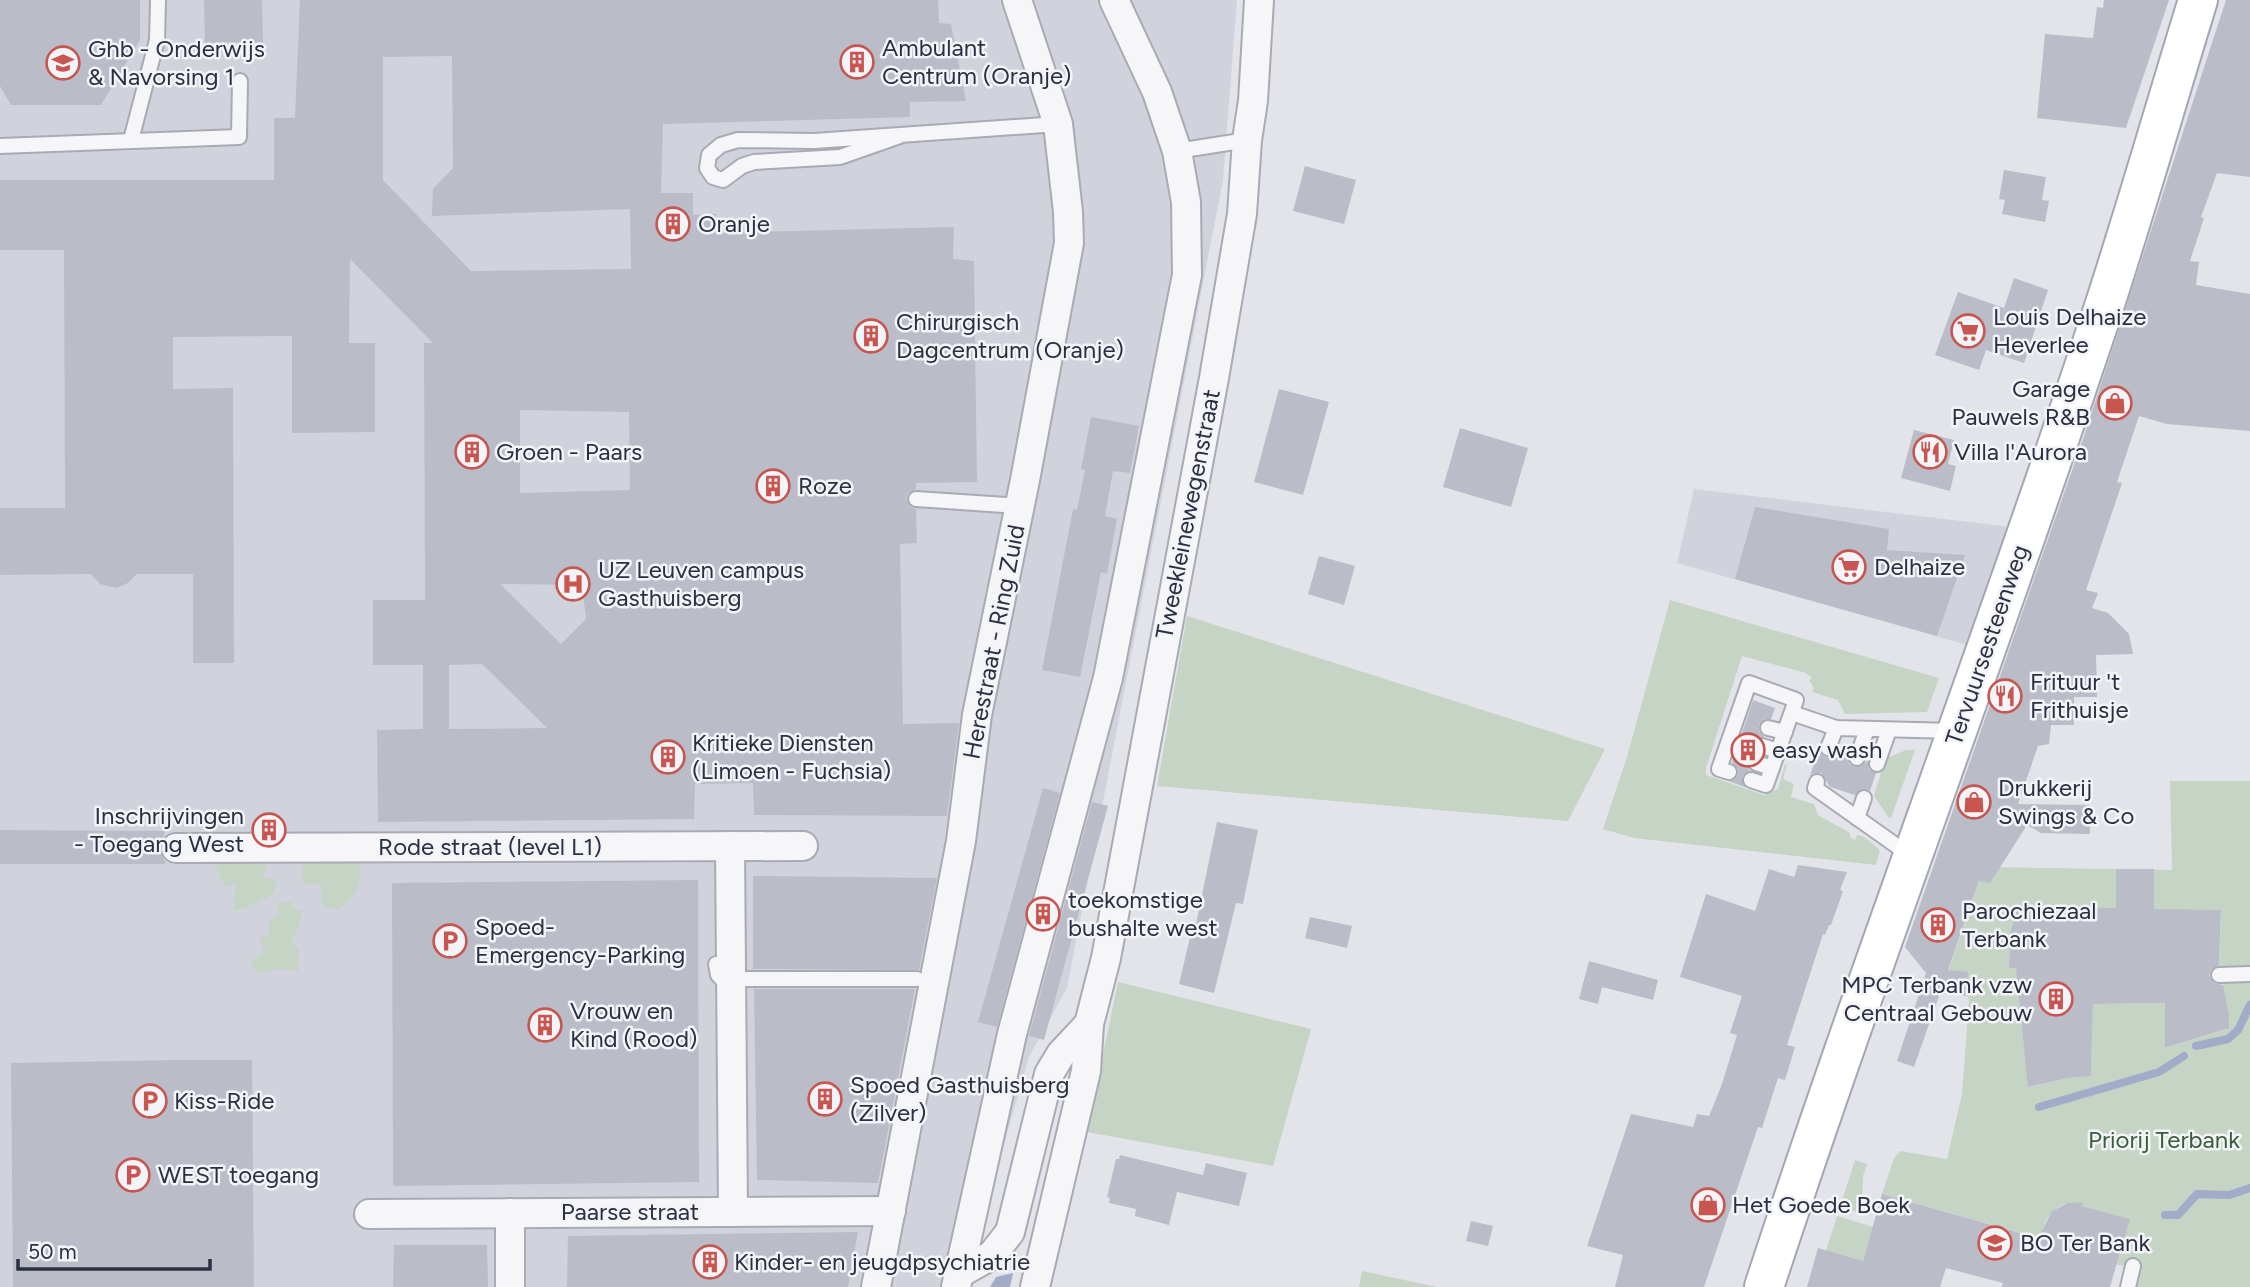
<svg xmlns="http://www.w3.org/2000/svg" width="2250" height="1287" viewBox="0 0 2250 1287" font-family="Figtree,sans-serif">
  <rect width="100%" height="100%" fill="#e3e4ea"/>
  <g fill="#d1d3dc">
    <path d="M 0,0 L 1237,0 L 1223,180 L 1067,988 L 1029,1057 L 963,1287 L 0,1287 Z"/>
    <path d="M 1694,489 L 2028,529 L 1985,650 L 1677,563 Z"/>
  </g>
  <g fill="#c5d4c4" fill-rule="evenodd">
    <path d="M 1670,600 L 1939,678 L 1927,712 L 1845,714 L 1838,700 L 1812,692 L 1814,688 L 1809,680 L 1812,678 L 1806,673 L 1742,656 L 1706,768 L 1706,775 L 1764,795 L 1778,789 L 1785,764 L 1787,764 L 1783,779 L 1794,784 L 1791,797 L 1814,804 L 1818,815 L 1850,833 L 1850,837 L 1855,840 L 1857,835 L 1864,837 L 1880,850 L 1876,865 L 1634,838 L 1603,829 L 1627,757 Z"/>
    <path d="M 1187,616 L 1605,749 L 1568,821 L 1157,786 Z"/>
    <path d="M 1906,750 L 1915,750 L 1891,818 L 1889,818 L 1874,796 L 1885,759 Z"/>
    <path d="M 2170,781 L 2250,781 L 2250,1287 L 2135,1287 L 2141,1266 L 2117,1265 L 2129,1219 L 2082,1206 L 2082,1204 C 2057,1199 2045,1216 2040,1238 L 1882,1194 L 1894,1158 L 1900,1151 L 1947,1159 L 1962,1094 L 1969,999 L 1967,996 L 1968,972 L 1948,972 L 1984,867 L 2172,870 ZM 2018,907 L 2221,916 L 2219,967 L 2229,1014 L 2229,1028 L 2166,1048 L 2165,1003 L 2093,1004 L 2091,1076 L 2068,1078 L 2028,1087 L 2027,1027 L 2016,968 L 2009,968 L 2010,933 Z"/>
    <path d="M 361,853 C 360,882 363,891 338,909 L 327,908 L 321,900 L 322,885 L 302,883 L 304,859 Z"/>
    <path d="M 261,859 L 267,866 L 262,880 L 271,877 L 276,880 L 274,893 L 261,901 L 233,912 L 236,883 L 225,887 L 215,864 L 223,861 Z"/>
    <path d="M 293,901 L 292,909 L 302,911 L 298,929 L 290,943 L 294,943 L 299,951 L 298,971 L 275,969 L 257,974 L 251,961 L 264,952 L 259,937 L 269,937 L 269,920 L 279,916 L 278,904 Z"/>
    <path d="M 1118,982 L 1311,1029 L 1273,1166 L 1087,1132 Z"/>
    <path d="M 1855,1160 L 1867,1164 L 1863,1176 L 1862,1213 L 1840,1207 Z"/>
    <path d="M 1837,1216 L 1873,1227 L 1863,1261 L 1826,1251 Z"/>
    <path d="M 1362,1271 L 1437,1287 L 1359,1287 Z"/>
  </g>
  <path fill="#a0acc8" d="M 1013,1273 L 1010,1287 L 990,1287 L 996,1277 Z"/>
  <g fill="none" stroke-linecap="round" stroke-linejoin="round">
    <g stroke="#a0acc8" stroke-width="8">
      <path d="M 2196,1046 L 2228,1039 L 2238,1030 L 2250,1005"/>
      <path d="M 2039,1107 L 2159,1072 L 2184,1056"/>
      <path d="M 2165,1215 L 2178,1215 L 2197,1194 L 2229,1195 L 2250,1188"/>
    </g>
  </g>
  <g fill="#babdc7" fill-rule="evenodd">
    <path d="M 0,0 L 140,0 L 140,40 L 101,105 L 11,105 L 0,86 Z"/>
    <path d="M 204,0 L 262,0 L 263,42 L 205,43 Z"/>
    <path d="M 300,0 L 938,0 L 939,23 L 951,24 L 966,101 L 910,102 L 910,117 L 663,124 L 661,193 L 693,193 L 693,215 L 716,214 L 717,233 L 954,227 L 953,259 L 974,261 L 977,482 L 916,483 L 916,489 L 908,493 L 906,499 L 910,507 L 916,509 L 917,543 L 900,544 L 903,724 L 959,723 L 947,816 L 754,815 L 753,783 L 695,784 L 694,819 L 378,822 L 377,730 L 423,729 L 423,665 L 373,665 L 373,600 L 425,600 L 424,343 L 433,343 L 350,259 L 349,343 L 375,343 L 375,432 L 292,433 L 292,336 L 173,337 L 173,389 L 233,388 L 234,663 L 193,663 L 193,574 L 137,574 L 128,583 L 116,588 L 100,584 L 91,574 L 0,575 L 0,508 L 65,508 L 64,250 L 0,250 L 0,180 L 274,180 L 274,118 L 295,118 ZM 452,56 L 453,168 L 433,189 L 432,216 L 630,209 L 631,269 L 471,271 L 383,180 L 383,57 ZM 520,410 L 629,412 L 630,490 L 520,493 ZM 500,584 L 582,585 L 586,619 L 561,644 ZM 482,664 L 547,728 L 449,729 L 449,665 Z"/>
    <path d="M 2104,0 L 2169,0 L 2126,128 L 2037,118 L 2045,34 L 2093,38 L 2097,7 L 2103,8 Z"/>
    <path d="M 2226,0 L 2250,0 L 2250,177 L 2217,173 L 2201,217 L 2204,218 L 2190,261 L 2199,262 L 2196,285 L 2250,294 L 2250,431 L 2167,424 L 2139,416 L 2117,482 L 2122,483 L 2086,590 L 2098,593 L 2092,608 L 2108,613 L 2129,634 L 2133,654 L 2096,655 L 2097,697 L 2074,697 L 2074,725 L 2051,725 L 2049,744 L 2038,746 L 2018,804 L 2090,805 L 2090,834 L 2041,833 L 2027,825 L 1990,883 L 1979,881 L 1948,970 L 1968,972 L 1967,996 L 1940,993 L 1914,1067 L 1897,1061 L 1926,973 L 1905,947 L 2082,442 Z"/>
    <path d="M 1305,166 L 1356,180 L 1344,224 L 1293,211 Z"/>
    <path d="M 2004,170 L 2046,177 L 2042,200 L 2049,201 L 2045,222 L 2002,214 L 2005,200 L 1999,199 Z"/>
    <path d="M 2014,278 L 2048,290 L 2024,363 L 1986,350 L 1979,370 L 1935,355 L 1958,292 L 2004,308 Z"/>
    <path d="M 1279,389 L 1329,402 L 1303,495 L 1254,482 Z"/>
    <path d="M 1091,417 L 1139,426 L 1130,473 L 1113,471 L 1105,516 L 1117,519 L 1107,574 L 1101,572 L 1080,677 L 1042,670 L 1073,509 L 1077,510 L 1085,470 L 1081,469 Z"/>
    <path d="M 1460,428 L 1528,448 L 1511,507 L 1443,487 Z"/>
    <path d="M 1914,430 L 1954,440 L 1948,464 L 1956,466 L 1950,491 L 1901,478 Z"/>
    <path d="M 1755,507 L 1889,529 L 1887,550 L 1965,555 L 1937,636 L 1735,579 Z"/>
    <path d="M 1319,556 L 1355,566 L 1344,605 L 1308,594 Z"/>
    <path d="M 1753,700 L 1775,708 L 1771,719 L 1765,719 L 1759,725 L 1759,731 L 1764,737 L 1759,737 L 1753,743 L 1753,749 L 1756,754 L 1750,756 L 1747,760 L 1747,766 L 1750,771 L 1742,776 L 1745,787 L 1728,781 L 1735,779 L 1738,775 L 1738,769 L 1732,763 Z"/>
    <path d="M 1819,748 L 1820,753 L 1825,757 L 1833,756 L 1837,751 L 1848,755 L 1849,764 L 1855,767 L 1859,767 L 1868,761 L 1869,770 L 1876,773 L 1870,791 L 1862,789 L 1855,795 L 1830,787 L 1821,773 L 1814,773 L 1810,776 Z"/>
    <path d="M 1043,788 L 1060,793 L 997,1027 L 978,1022 Z"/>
    <path d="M 1092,802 L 1108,806 L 1044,1040 L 1029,1036 Z"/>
    <path d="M 1217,822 L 1258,830 L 1243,904 L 1236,903 L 1214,993 L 1179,984 L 1192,929 L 1195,929 Z"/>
    <path d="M 0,830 L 165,831 L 159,849 L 166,864 L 0,864 Z"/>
    <path d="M 1798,865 L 1847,872 L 1840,890 L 1843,891 L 1831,925 L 1829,925 L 1825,935 L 1823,934 L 1787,1045 L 1795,1047 L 1785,1080 L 1778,1078 L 1762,1128 L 1758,1127 L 1704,1287 L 1615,1287 L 1623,1255 L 1587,1246 L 1631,1114 L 1693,1127 L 1697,1114 L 1709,1116 L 1721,1087 L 1737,1035 L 1730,1033 L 1742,996 L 1680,977 L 1706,894 L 1755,911 L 1769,869 L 1794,877 Z"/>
    <path d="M 2116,869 L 2154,869 L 2154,909 L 2221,910 L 2219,965 L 2211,970 L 2209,976 L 2214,983 L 2223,985 L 2229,1014 L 2229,1028 L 2165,1048 L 2165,1003 L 2093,1004 L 2091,1076 L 2068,1078 L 2028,1087 L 2016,968 L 2009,968 L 2010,933 L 2018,907 L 2116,908 Z"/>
    <path d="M 753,876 L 937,878 L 919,970 L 753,969 Z"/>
    <path d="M 698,880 L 699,1182 L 393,1186 L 392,883 Z"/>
    <path d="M 1310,917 L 1352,926 L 1347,948 L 1305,938 Z"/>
    <path d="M 1589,961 L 1658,980 L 1653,1000 L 1602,987 L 1598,1004 L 1579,999 Z"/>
    <path d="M 754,989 L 915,989 L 878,1183 L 757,1180 Z"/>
    <path d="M 180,1060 L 252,1060 L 254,1287 L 13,1287 L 11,1063 Z"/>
    <path d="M 1120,1155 L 1203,1175 L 1206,1163 L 1247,1173 L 1239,1206 L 1177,1192 L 1169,1225 L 1135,1216 L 1136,1209 L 1109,1203 L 1110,1198 L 1107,1197 L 1116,1159 L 1119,1159 Z"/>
    <path d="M 1882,1194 L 2038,1238 L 2052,1211 L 2068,1203 L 2083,1202 L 2082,1206 L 2130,1219 L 2110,1287 L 2002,1287 L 2003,1283 L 1946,1268 L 1940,1287 L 1807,1287 L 1818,1248 L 1863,1261 Z"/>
    <path d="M 1471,1221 L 1493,1226 L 1488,1246 L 1466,1241 Z"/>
    <path d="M 858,1232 L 848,1287 L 567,1287 L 568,1236 Z"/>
    <path d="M 394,1245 L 487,1245 L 488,1287 L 393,1287 Z"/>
  </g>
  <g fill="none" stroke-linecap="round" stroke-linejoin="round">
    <defs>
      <g id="lane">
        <path d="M 900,136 L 840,157 L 754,162 L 742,166 L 723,180 L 713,177 L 707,168 L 709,155 L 721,145 L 738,140 L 814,141 L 1058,124"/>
        <path d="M 131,140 L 157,40 L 158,0"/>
        <path d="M 0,146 L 239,137 L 240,81"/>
        <path d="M 1177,151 L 1247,140"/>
        <path d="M 916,499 L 1020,506"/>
        <path d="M 1792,713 L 1836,728 L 1955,731"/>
        <path d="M 1768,728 L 1785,732"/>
        <path d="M 1762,746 L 1778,751"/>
        <path d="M 1828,748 L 1836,728"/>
        <path d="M 1857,758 L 1867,729"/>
        <path d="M 1756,763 L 1772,768"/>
        <path d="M 1877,764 L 1889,730"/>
        <path d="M 1729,772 L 1719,769 L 1749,683 L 1796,700 L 1766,785 L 1751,780"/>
        <path d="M 1817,782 L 1815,788 L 1911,856"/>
        <path d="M 1857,818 L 1864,798"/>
        <path d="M 716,964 L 718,975 L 722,979 L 917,979"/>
        <path d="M 2219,975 L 2250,974"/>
        <path d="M 2128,1287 L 2133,1266"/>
      </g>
      <g id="street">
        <path d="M 730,846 L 733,1212"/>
        <path d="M 176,848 L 803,846"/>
        <path d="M 510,1213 L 510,1287"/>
        <path d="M 369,1214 L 891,1211"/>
        <path d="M 958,1274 L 992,1255 L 1010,1232 L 1049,1074 L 1061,1054 L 1089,1024"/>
        <path d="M 876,1287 L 961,841 L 977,715 L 1025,480 L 1069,243 L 1068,212 L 1058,124 L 1017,0"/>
        <path d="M 956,1287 L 1012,1034 L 1108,678 L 1187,275 L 1186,202 L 1177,151 L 1157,92 L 1114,0"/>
        <path d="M 1035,1287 L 1086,1071 L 1089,1024 L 1106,958 L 1214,378 L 1242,214 L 1247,140 L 1253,101 L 1259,0"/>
      </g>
      <path id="primary" d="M 1764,1287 C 1871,960 1994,639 2102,313 C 2136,209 2166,104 2198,0"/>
    </defs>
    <use href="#lane" stroke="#a8aab4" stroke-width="18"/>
    <use href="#street" stroke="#a8aab4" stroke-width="32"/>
    <use href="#primary" stroke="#a3a7b5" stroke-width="42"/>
    <use href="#lane" stroke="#f6f6f9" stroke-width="14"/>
    <use href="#street" stroke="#f6f6f9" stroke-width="28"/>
    <use href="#primary" stroke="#fff" stroke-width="38"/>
  </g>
  <defs>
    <symbol id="building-ring" viewBox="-11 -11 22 22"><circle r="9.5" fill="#f3f4f8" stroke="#c8554f" stroke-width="1.5"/><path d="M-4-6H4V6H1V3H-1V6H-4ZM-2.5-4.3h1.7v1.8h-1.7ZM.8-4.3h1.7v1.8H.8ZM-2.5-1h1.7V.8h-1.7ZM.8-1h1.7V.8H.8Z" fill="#c8554f"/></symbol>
    <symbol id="university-ring" viewBox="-11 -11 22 22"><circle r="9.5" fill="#f3f4f8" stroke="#c8554f" stroke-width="1.5"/><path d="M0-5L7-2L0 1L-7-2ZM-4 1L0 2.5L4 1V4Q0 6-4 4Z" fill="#c8554f"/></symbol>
    <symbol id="supermarket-ring" viewBox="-11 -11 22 22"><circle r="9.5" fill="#f3f4f8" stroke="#c8554f" stroke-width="1.5"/><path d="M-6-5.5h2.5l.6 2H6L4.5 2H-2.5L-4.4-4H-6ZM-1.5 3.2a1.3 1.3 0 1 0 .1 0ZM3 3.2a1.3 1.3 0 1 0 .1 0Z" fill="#c8554f"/></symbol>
    <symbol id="shop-ring" viewBox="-11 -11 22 22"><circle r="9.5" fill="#f3f4f8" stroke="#c8554f" stroke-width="1.5"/><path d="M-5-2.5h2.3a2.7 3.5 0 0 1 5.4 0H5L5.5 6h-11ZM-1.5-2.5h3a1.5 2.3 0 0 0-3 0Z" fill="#c8554f"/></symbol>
    <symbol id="restaurant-ring" viewBox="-11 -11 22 22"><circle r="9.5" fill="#f3f4f8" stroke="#c8554f" stroke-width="1.5"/><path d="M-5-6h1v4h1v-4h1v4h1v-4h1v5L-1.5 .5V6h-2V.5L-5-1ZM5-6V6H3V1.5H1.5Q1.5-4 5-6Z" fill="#c8554f"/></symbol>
    <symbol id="hospital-ring" viewBox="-11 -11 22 22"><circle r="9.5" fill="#f3f4f8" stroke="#c8554f" stroke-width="1.5"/><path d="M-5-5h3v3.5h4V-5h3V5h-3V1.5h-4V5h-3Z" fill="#c8554f"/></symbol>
    <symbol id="parking-ring" viewBox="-11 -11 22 22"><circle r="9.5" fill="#f3f4f8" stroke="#c8554f" stroke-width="1.5"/><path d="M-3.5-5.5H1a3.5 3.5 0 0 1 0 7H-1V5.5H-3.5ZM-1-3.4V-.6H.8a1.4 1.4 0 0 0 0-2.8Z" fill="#c8554f"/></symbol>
    <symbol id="school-ring" viewBox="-11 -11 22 22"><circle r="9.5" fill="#f3f4f8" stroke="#c8554f" stroke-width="1.5"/><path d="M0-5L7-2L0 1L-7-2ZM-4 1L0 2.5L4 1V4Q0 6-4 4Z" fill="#c8554f"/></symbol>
  </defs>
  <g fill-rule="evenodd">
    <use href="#building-ring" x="838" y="43" width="38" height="38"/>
    <use href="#university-ring" x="44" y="44" width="38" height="38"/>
    <use href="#building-ring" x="654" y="205" width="38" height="38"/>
    <use href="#supermarket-ring" x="1949" y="312" width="38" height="38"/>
    <use href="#building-ring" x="852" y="317" width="38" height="38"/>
    <use href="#shop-ring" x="2096" y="384" width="38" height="38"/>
    <use href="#building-ring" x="453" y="433" width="38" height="38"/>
    <use href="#restaurant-ring" x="1911" y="433" width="38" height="38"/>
    <use href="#building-ring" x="754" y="467" width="38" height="38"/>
    <use href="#supermarket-ring" x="1830" y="548" width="38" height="38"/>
    <use href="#hospital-ring" x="554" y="565" width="38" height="38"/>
    <use href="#restaurant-ring" x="1986" y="677" width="38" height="38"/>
    <use href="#building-ring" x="1729" y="731" width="38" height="38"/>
    <use href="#building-ring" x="649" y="738" width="38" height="38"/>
    <use href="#shop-ring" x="1955" y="783" width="38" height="38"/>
    <use href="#building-ring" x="250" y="811" width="38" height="38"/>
    <use href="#building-ring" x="1024" y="895" width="38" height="38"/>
    <use href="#building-ring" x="1919" y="906" width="38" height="38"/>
    <use href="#parking-ring" x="431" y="922" width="38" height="38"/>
    <use href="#building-ring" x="2037" y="980" width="38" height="38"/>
    <use href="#building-ring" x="526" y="1006" width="38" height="38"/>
    <use href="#building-ring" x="806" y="1080" width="38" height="38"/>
    <use href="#parking-ring" x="131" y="1082" width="38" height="38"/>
    <use href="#parking-ring" x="114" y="1156" width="38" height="38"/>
    <use href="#shop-ring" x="1689" y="1186" width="38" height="38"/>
    <use href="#school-ring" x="1976" y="1224" width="38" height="38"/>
    <use href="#building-ring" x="691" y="1243" width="38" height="38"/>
  </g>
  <g text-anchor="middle" stroke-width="5" stroke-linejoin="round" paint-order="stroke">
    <g font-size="24" fill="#2b2f42" stroke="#f3f4f8" text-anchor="start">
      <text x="882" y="56">Ambulant<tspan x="882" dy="28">Centrum (Oranje)</tspan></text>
      <text x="88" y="57">Ghb - Onderwijs<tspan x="88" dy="28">&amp; Navorsing 1</tspan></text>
      <text x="698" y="232">Oranje</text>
      <text x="1993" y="325">Louis Delhaize<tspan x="1993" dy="28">Heverlee</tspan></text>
      <text x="896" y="330">Chirurgisch<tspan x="896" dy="28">Dagcentrum (Oranje)</tspan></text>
      <text x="2090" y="397" text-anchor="end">Garage<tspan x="2090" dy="28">Pauwels R&amp;B</tspan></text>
      <text x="496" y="460">Groen - Paars</text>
      <text x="1954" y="460">Villa l'Aurora</text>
      <text x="798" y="494">Roze</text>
      <text x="1874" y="575">Delhaize</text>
      <text x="598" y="578">UZ Leuven campus<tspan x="598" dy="28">Gasthuisberg</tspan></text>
      <text x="2030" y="690">Frituur 't<tspan x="2030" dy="28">Frithuisje</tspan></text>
      <text x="692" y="751">Kritieke Diensten<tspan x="692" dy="28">(Limoen - Fuchsia)</tspan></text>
      <text x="1772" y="758">easy wash</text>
      <text x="1998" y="796">Drukkerij<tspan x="1998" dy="28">Swings &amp; Co</tspan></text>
      <text x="244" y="824" text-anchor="end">Inschrijvingen<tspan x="244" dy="28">- Toegang West</tspan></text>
      <text x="1068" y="908">toekomstige<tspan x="1068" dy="28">bushalte west</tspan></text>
      <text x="1962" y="919">Parochiezaal<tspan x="1962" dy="28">Terbank</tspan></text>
      <text x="475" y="935">Spoed-<tspan x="475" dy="28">Emergency-Parking</tspan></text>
      <text x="2032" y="993" text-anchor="end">MPC Terbank vzw<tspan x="2032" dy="28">Centraal Gebouw</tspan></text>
      <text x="570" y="1019">Vrouw en<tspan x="570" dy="28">Kind (Rood)</tspan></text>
      <text x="850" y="1093">Spoed Gasthuisberg<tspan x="850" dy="28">(Zilver)</tspan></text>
      <text x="174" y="1109">Kiss-Ride</text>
      <text x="158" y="1183">WEST toegang</text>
      <text x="1732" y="1213">Het Goede Boek</text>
      <text x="2020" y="1251">BO Ter Bank</text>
      <text x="734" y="1270">Kinder- en jeugdpsychiatrie</text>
    </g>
    <g font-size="24" fill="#2b2f42" stroke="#f3f4f8">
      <text transform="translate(1188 514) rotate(-79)" y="8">Tweekleinewegenstraat</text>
      <text transform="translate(994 642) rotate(-79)" y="8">Herestraat - Ring Zuid</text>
      <text transform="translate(1987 645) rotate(-71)" y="8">Tervuursesteenweg</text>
      <text x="490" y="855">Rode straat (level L1)</text>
      <text x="630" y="1220">Paarse straat</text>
    </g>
    <g font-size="24" fill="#395d3a" stroke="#f3f4f8">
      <text x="2164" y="1148">Priorij Terbank</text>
    </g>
  </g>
  <path d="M18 1259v10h192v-10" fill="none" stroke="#2b2f42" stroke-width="3.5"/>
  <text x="28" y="1259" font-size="21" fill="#2b2f42" stroke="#f3f4f8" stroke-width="5" paint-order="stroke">50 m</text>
</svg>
